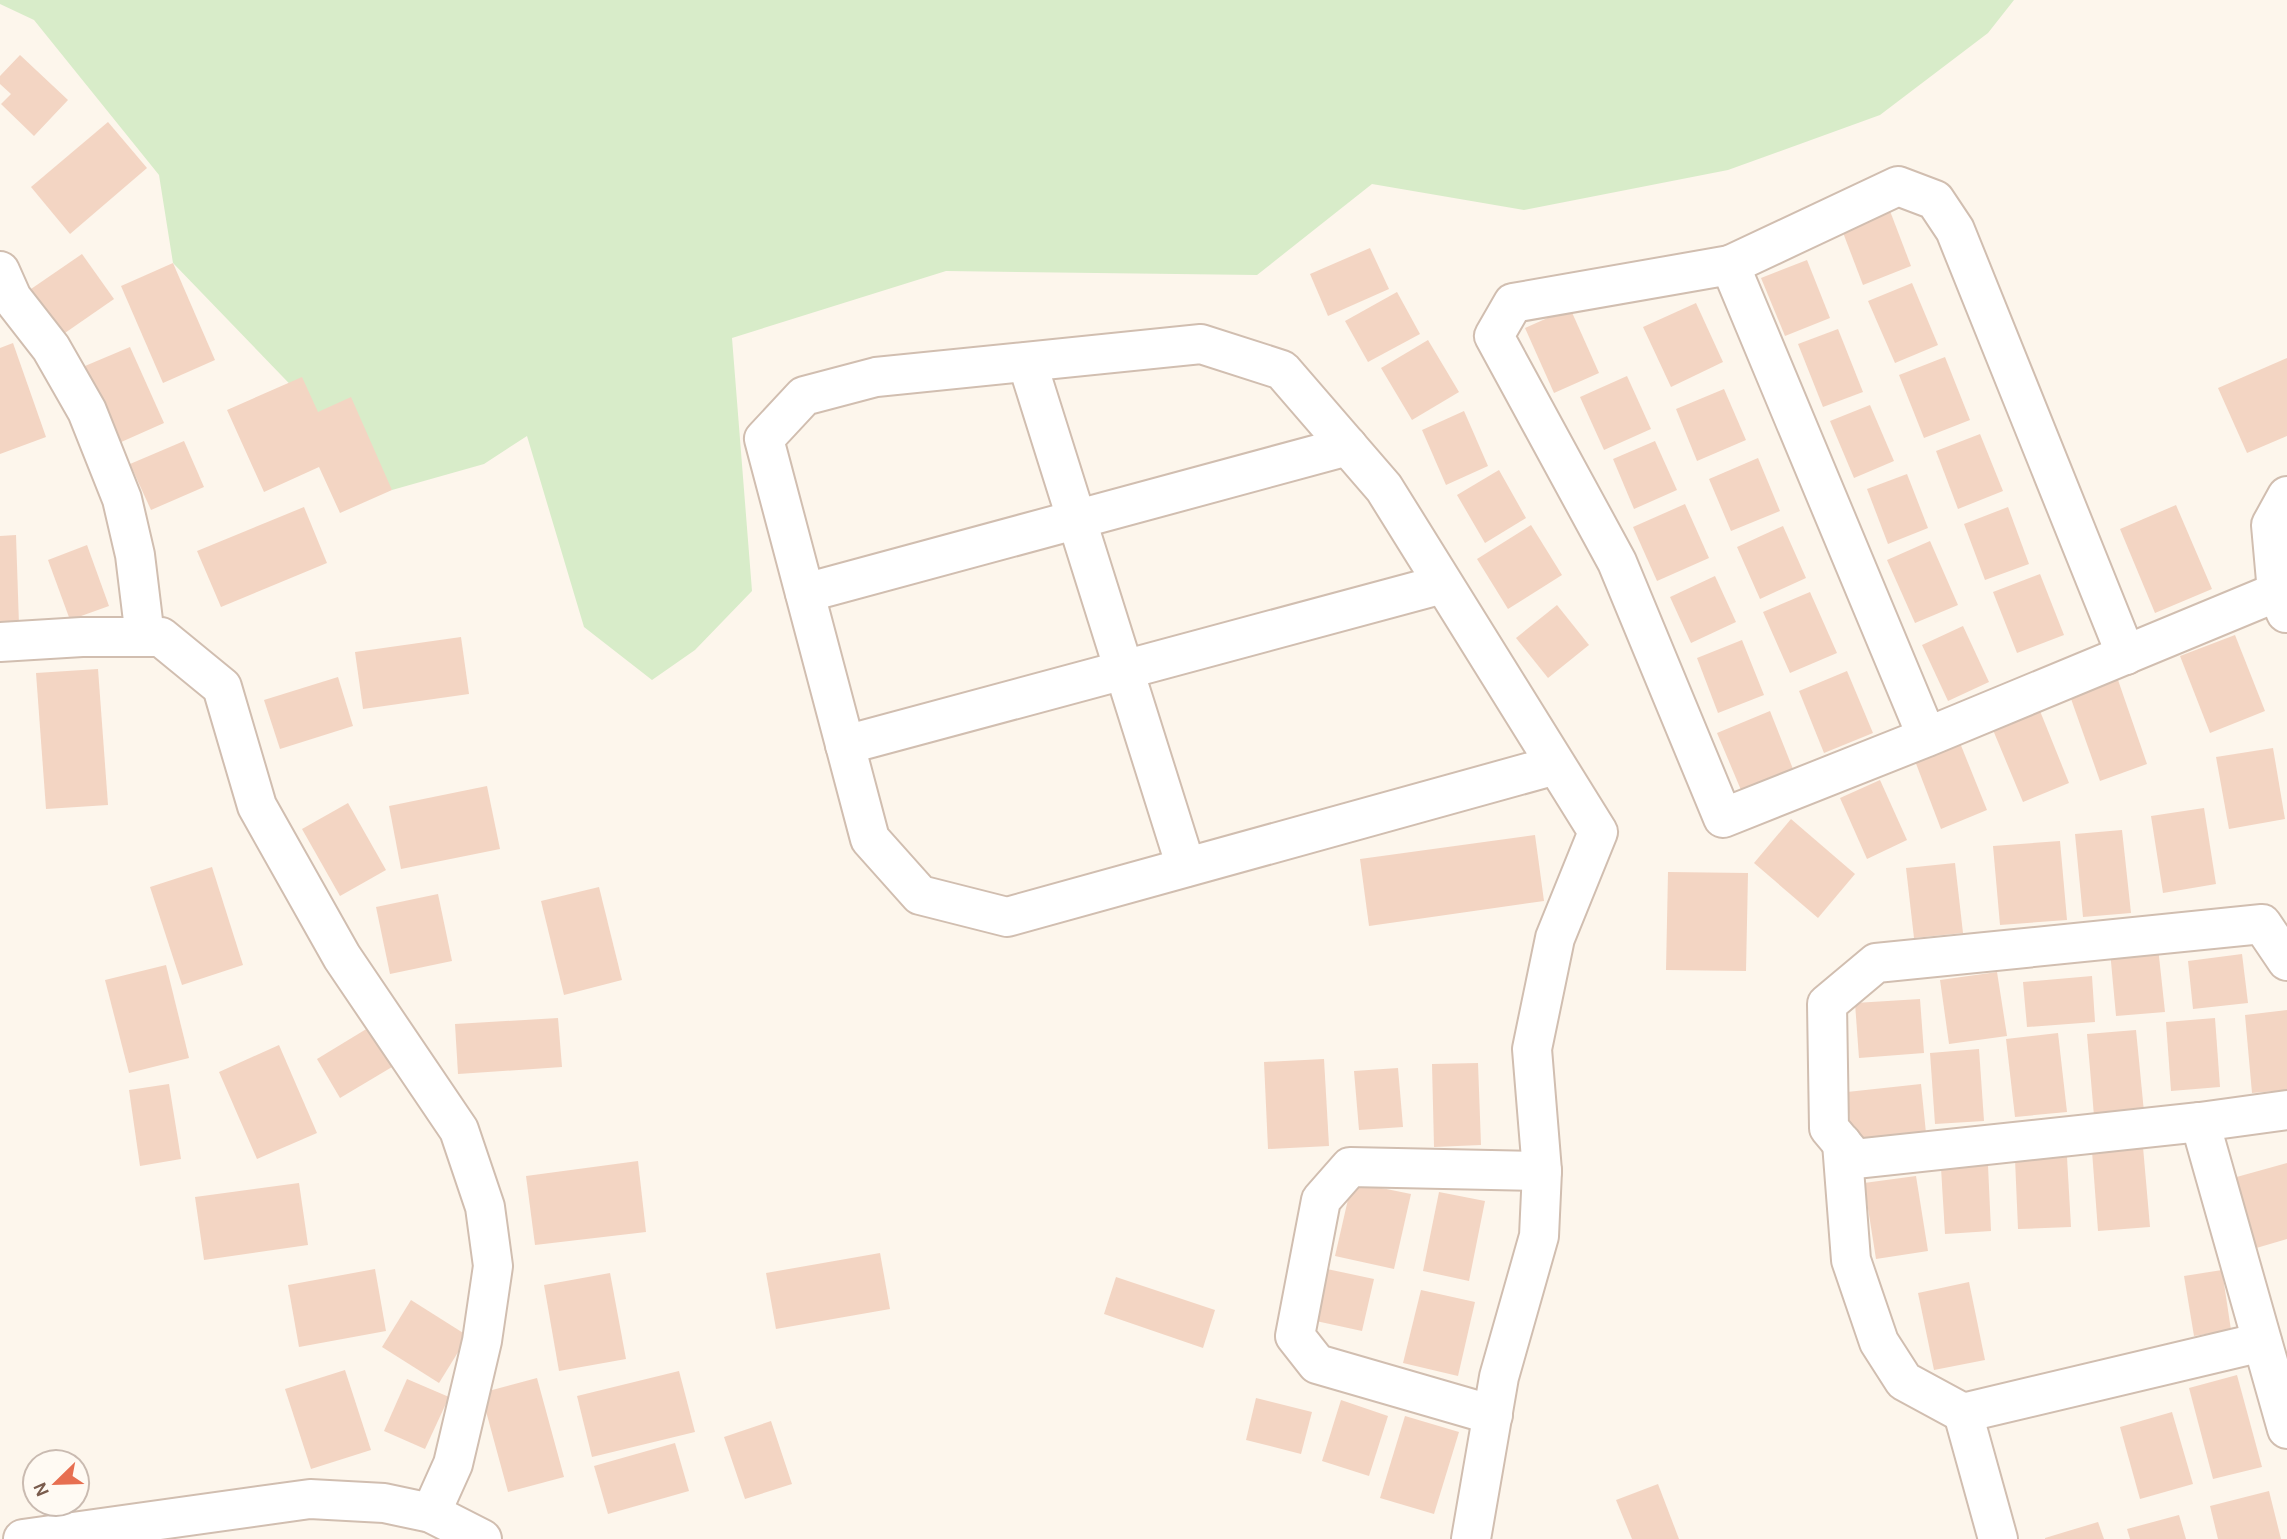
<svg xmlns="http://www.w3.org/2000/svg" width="2287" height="1539" viewBox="0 0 2287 1539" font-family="Karla,sans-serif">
  <rect width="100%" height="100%" fill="#fdf6ec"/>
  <path fill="#d8ecc9" d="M 0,0 L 2014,0 L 1988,33 L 1880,115 L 1728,170 L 1524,210 L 1372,184 L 1257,275 L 946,271 L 732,338 L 752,591 L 695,650 L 652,680 L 584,627 L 527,436 L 484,464 L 392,490 L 173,263 L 159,175 L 34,20 L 0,4 Z"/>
  <g fill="#f3d5c3">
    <path d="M 20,55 L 68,100 L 34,136 L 1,104 L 11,94 L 0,84 L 0,76 Z"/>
    <path d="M 108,122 L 147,168 L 70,234 L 31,187 Z"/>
    <path d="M 1890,211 L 1911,266 L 1863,285 L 1842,230 Z"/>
    <path d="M 1370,248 L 1389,289 L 1328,316 L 1310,274 Z"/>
    <path d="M 82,254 L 114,299 L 62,335 L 31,289 Z"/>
    <path d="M 1807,260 L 1830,318 L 1785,336 L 1761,278 Z"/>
    <path d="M 173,263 L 215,360 L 163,383 L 121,286 Z"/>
    <path d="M 1912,283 L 1938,345 L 1895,363 L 1868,301 Z"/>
    <path d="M 1397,292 L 1420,334 L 1368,362 L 1345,321 Z"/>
    <path d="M 1696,303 L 1723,362 L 1671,387 L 1643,327 Z"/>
    <path d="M 1570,308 L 1599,373 L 1554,393 L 1525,328 Z"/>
    <path d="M 1838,329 L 1863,392 L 1823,407 L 1798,344 Z"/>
    <path d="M 1428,340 L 1459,392 L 1412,420 L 1381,368 Z"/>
    <path d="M 13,343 L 46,437 L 0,454 L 0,348 Z"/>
    <path d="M 130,347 L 164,423 L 119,443 L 85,366 Z"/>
    <path d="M 1945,357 L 1970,420 L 1924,438 L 1899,375 Z"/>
    <path d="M 2287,358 L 2287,436 L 2247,453 L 2218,388 Z"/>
    <path d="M 1627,376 L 1651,429 L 1604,450 L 1580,397 Z"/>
    <path d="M 302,377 L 318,412 L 351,397 L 392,490 L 340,513 L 319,467 L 264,492 L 227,410 Z"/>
    <path d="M 1724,389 L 1746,440 L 1697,461 L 1676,409 Z"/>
    <path d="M 1870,405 L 1894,461 L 1854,478 L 1830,421 Z"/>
    <path d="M 1464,411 L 1488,466 L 1446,485 L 1422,430 Z"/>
    <path d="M 1980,434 L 2003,491 L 1958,509 L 1936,451 Z"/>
    <path d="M 184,441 L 204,487 L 151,510 L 130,464 Z"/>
    <path d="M 1655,441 L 1677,490 L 1634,509 L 1613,459 Z"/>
    <path d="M 1758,458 L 1780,511 L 1731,531 L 1709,479 Z"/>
    <path d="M 1499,470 L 1526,518 L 1485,543 L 1457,495 Z"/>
    <path d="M 1907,474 L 1928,528 L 1888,544 L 1867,489 Z"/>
    <path d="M 1685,504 L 1709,558 L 1657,581 L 1633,527 Z"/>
    <path d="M 2176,505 L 2212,589 L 2155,613 L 2120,529 Z"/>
    <path d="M 304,507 L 327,563 L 221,607 L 197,551 Z"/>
    <path d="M 2008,507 L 2029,564 L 1985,580 L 1964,524 Z"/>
    <path d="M 1531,525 L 1562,575 L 1508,609 L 1477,559 Z"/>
    <path d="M 1783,526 L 1806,578 L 1760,599 L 1737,547 Z"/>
    <path d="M 16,535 L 19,625 L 0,625 L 0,536 Z"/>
    <path d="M 1930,541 L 1958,605 L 1915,623 L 1887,560 Z"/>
    <path d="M 87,545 L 109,606 L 70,620 L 48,560 Z"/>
    <path d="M 2040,574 L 2064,635 L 2017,653 L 1993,592 Z"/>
    <path d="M 1715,576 L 1736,622 L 1691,643 L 1670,597 Z"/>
    <path d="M 1810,592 L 1837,653 L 1790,673 L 1763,612 Z"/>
    <path d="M 1557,605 L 1589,645 L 1548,678 L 1516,638 Z"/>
    <path d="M 1963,626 L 1989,682 L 1948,701 L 1922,645 Z"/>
    <path d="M 2235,635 L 2265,711 L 2210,733 L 2180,656 Z"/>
    <path d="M 461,637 L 469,694 L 363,709 L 355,652 Z"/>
    <path d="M 1742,640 L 1764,695 L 1718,713 L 1697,658 Z"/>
    <path d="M 98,669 L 108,805 L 46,809 L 36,673 Z"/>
    <path d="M 1847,671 L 1873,733 L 1824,753 L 1799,691 Z"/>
    <path d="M 338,677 L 353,726 L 280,749 L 264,700 Z"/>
    <path d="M 2118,680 L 2147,764 L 2100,781 L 2070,696 Z"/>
    <path d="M 1770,711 L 1793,769 L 1741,790 L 1717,733 Z"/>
    <path d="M 2040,711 L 2069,783 L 2023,802 L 1993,730 Z"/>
    <path d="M 1960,743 L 1987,810 L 1941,829 L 1915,761 Z"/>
    <path d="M 2273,748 L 2285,819 L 2229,829 L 2216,757 Z"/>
    <path d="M 1880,780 L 1907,840 L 1867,859 L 1840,798 Z"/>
    <path d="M 487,786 L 500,849 L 401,869 L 389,806 Z"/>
    <path d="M 348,803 L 386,870 L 340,896 L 302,829 Z"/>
    <path d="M 2204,808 L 2216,884 L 2163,893 L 2151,816 Z"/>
    <path d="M 1791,819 L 1855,874 L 1818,918 L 1754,863 Z"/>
    <path d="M 2122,830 L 2131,913 L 2083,917 L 2075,834 Z"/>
    <path d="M 1535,835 L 1544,901 L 1369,926 L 1360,859 Z"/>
    <path d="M 2060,841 L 2067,920 L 2000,925 L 1993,846 Z"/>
    <path d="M 1955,863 L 1963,933 L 1914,938 L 1906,868 Z"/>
    <path d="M 212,867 L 243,965 L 182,985 L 150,887 Z"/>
    <path d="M 1668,872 L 1748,873 L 1746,971 L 1666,970 Z"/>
    <path d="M 599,887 L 622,980 L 564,995 L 541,901 Z"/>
    <path d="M 438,894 L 452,961 L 390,974 L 376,907 Z"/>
    <path d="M 2158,947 L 2165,1012 L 2116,1016 L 2110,951 Z"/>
    <path d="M 2242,954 L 2248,1003 L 2193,1009 L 2188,961 Z"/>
    <path d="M 166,965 L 189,1058 L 129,1073 L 105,980 Z"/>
    <path d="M 1997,972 L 2007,1036 L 1949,1044 L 1940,980 Z"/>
    <path d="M 2092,976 L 2095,1022 L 2027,1027 L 2023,982 Z"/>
    <path d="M 1920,999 L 1924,1053 L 1859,1058 L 1855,1003 Z"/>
    <path d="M 2287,1010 L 2287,1090 L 2252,1093 L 2245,1015 Z"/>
    <path d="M 558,1018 L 562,1067 L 458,1074 L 455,1024 Z"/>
    <path d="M 2215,1018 L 2220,1087 L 2171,1091 L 2166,1022 Z"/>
    <path d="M 368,1028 L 392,1067 L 340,1098 L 317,1059 Z"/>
    <path d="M 2136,1030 L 2144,1112 L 2094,1116 L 2087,1034 Z"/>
    <path d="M 2058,1033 L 2067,1112 L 2015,1117 L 2006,1039 Z"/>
    <path d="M 279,1045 L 317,1133 L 257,1159 L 219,1072 Z"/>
    <path d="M 1979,1049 L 1984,1121 L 1935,1124 L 1930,1053 Z"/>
    <path d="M 1324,1059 L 1329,1146 L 1268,1149 L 1264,1062 Z"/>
    <path d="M 1478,1063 L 1481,1145 L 1434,1147 L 1432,1064 Z"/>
    <path d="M 1398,1068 L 1403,1127 L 1359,1130 L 1354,1071 Z"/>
    <path d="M 169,1084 L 181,1159 L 140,1166 L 129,1090 Z"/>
    <path d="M 1921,1084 L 1926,1133 L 1852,1141 L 1847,1092 Z"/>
    <path d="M 2143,1147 L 2150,1227 L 2098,1231 L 2092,1151 Z"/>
    <path d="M 2067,1157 L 2071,1227 L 2018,1229 L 2015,1159 Z"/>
    <path d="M 638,1161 L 646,1232 L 535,1245 L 526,1176 Z"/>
    <path d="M 2287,1163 L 2287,1239 L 2253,1249 L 2233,1178 Z"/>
    <path d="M 1988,1165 L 1991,1231 L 1945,1234 L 1941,1168 Z"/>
    <path d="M 1916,1176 L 1928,1251 L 1876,1259 L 1864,1183 Z"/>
    <path d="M 1352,1182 L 1411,1194 L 1394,1269 L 1335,1256 Z"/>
    <path d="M 299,1183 L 308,1245 L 204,1260 L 195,1197 Z"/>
    <path d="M 1439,1192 L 1485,1201 L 1469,1281 L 1423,1271 Z"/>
    <path d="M 880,1253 L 890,1309 L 776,1329 L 766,1273 Z"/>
    <path d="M 375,1269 L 386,1331 L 299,1347 L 288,1285 Z"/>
    <path d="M 1327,1269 L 1374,1279 L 1362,1331 L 1316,1321 Z"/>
    <path d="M 2222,1270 L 2231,1330 L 2194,1336 L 2184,1276 Z"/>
    <path d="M 610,1273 L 626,1359 L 559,1371 L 544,1285 Z"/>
    <path d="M 1116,1277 L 1215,1310 L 1203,1348 L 1104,1314 Z"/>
    <path d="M 1969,1282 L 1985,1360 L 1934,1370 L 1918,1293 Z"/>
    <path d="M 1421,1290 L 1475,1302 L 1458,1376 L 1403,1363 Z"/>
    <path d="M 411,1300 L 468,1336 L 439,1383 L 382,1347 Z"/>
    <path d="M 345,1370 L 371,1450 L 311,1469 L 285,1389 Z"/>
    <path d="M 679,1371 L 695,1432 L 592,1457 L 577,1396 Z"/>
    <path d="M 2237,1375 L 2262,1467 L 2213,1479 L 2189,1388 Z"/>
    <path d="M 537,1378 L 564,1477 L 508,1492 L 481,1393 Z"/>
    <path d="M 407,1379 L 449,1397 L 425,1449 L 384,1431 Z"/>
    <path d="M 1256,1398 L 1312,1412 L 1301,1454 L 1246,1440 Z"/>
    <path d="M 1341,1400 L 1388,1416 L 1369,1476 L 1322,1461 Z"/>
    <path d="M 2172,1412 L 2193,1484 L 2140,1499 L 2120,1427 Z"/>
    <path d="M 1405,1416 L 1459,1432 L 1434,1514 L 1380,1498 Z"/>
    <path d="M 771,1421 L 792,1484 L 745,1499 L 724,1437 Z"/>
    <path d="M 675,1443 L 689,1491 L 608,1514 L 594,1466 Z"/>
    <path d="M 1658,1484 L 1679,1539 L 1632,1539 L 1616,1500 Z"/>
    <path d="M 2269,1491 L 2281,1539 L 2218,1539 L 2210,1506 Z"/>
    <path d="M 2179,1515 L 2186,1539 L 2130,1539 L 2127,1529 Z"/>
    <path d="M 2098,1522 L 2104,1539 L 2045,1539 L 2045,1538 Z"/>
  </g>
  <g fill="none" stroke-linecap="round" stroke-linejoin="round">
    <defs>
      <g id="minor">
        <path d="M 1730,265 L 1898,186 L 1935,200 L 1955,230 L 2126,655"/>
        <path d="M 0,271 L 12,298 L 51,348 L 87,411 L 122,499 L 135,555 L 145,637"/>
        <path d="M 1027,362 L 1186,867"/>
        <path d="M 805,593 L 1348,446"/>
        <path d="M 2286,613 L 2277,592 L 2271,525 L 2287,496"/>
        <path d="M 0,642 L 82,637 L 161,637 L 222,687 L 257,806 L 342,957 L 459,1130 L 485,1207 L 493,1266 L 482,1341 L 453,1464 L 431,1513"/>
        <path d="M 1927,737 L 1730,265 L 1513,303 L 1494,336 L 1617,562 L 1723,818 L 1927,737 L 2277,592"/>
        <path d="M 845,745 L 1443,584"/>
        <path d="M 2287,961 L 2262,924 L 1876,963 L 1827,1004 L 1829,1128 L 1855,1159 L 2200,1122 L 2287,1110"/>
        <path d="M 2200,1122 L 2287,1429"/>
        <path d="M 1842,1143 L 1851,1260 L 1879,1342 L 1904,1381 L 1963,1413 L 2262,1342"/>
        <path d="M 1963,1413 L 1998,1539"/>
        <path d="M 1493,1415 L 1317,1364 L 1295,1336 L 1321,1200 L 1350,1167 L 1542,1171"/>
        <path d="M 23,1539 L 310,1499 L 384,1503 L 431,1513 L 482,1539"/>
        <path d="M 1471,1539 L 1499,1377 L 1539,1236 L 1542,1171 L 1532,1049 L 1555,938 L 1598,832 L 1384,488 L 1282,370 L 1201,344 L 876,377 L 804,396 L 764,439 L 870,839 L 920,895 L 1007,917 L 1556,765"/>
      </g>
    </defs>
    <use href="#minor" stroke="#d1beb0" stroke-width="42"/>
    <use href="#minor" stroke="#fff" stroke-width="38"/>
  </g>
  <g transform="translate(56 1483) rotate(247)"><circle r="33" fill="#fffaf3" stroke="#cabbb1" stroke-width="2"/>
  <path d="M0-5L12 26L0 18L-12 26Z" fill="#e76f51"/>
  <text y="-10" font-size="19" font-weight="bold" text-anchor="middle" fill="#7a5c4d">N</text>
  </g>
</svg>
